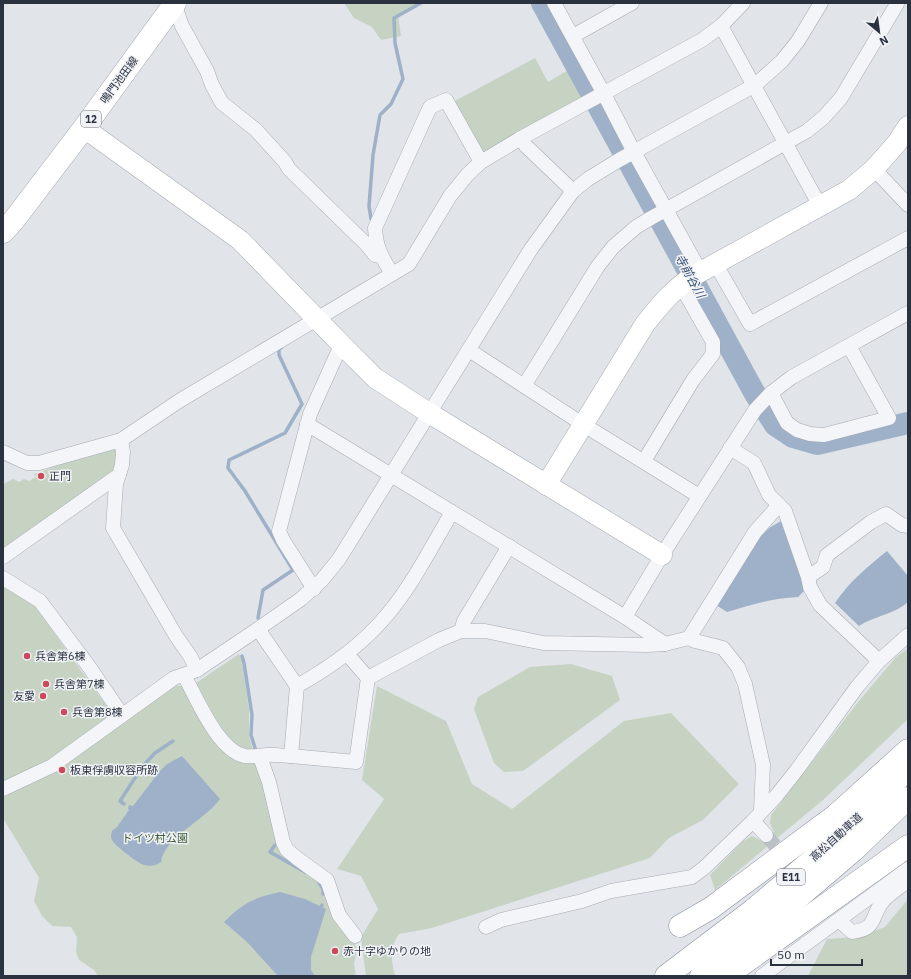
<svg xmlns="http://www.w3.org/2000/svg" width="911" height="979" viewBox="0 0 911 979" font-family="'IBM Plex Sans','Noto Sans JP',sans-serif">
  <rect width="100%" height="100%" fill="#e1e4e9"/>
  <g fill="#c6d3c3">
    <path d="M 344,3 L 423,3 L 398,15 L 401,36 L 381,40 L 372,27 L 354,18 Z"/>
    <path d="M 535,58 L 548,82 L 570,69 L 585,98 L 482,156 L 451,103 Z"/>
    <path d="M 112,446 L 120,454 L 119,466 L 3,553 L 3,484 L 13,479 L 19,482 L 24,479 L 29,481 L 36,477 L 34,474 Z"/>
    <path d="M 3,586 L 34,605 L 120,725 L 174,685 L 182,686 L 185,689 L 196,683 L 239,654 L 242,661 L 249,709 L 249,735 L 256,764 L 263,784 L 281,850 L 323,881 L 357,949 L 354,964 L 356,976 L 98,976 L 94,970 L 79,960 L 76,952 L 77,937 L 71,927 L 52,926 L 42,916 L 34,901 L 39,878 L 3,818 Z"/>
    <path d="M 908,648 L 908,719 L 823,800 L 715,890 L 710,875 L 742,842 L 752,836 L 762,841 L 774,832 L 770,823 L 771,815 L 859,701 L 896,657 Z"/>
    <path d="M 571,664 L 612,676 L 620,700 L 523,771 L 504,772 L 494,763 L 474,709 L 478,697 L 530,667 Z"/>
    <path d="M 377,686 L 446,721 L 472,784 L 512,809 L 624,721 L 671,713 L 739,784 L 703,820 L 669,838 L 650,858 L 432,928 L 399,934 C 389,949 391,959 395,976 L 366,976 L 361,937 L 378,909 L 361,876 L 337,869 L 384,799 L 362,780 Z"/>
    <path d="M 908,899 L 908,976 L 808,976 L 827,939 L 857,937 L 885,927 Z"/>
  </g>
  <g fill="#9eb1c8">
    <path d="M 783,520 L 805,590 L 798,597 C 773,598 751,605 727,612 L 716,605 L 758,539 L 769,528 Z"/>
    <path d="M 887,551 L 908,576 L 908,602 C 895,614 874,616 859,626 L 835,603 C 849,582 867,567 887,551 Z"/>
    <path d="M 182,756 L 220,799 C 206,819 164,838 161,862 C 146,872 135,860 123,851 C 119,847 112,843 111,837 C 111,836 112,831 112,831 L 117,827 L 129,810 L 128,808 L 129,805 L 133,806 L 159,772 L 167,764 Z"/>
    <path d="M 280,892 L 305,899 L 326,909 L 311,957 L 311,970 L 315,976 L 278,976 L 247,942 L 224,922 C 243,903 253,898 280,892 Z"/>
  </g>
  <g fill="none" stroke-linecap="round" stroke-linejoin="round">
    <g stroke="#9eb1c8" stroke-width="3.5">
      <path d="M 371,219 L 369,206 L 373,155 L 380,115 L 391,104 L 403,79 L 395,43 L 394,18 L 421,3"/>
      <path d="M 258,618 L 263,590 L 293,570 L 245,491 L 228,468 L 229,460 L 285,433 L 302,404 L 279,355 L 279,349 L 281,348"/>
      <path d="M 242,656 L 244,663 L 252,715 L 251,735 L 255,748"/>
      <path d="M 124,804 L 120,801 L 142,767 L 155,753 L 173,741"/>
      <path d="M 275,845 L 270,852 L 305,872"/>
      <path d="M 318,881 L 323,889 L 323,894"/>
      <path d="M 321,907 L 322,905"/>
    </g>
    <path stroke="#9eb1c8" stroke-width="22" d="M 542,3 L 754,392 L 775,425 L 793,437 L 817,444 L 908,423"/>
    <path stroke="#bcc0c7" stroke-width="14" stroke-dasharray="14 7" stroke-linecap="butt" d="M 766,835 L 788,860"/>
    <defs>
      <g id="street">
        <path d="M 174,3 L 182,26 L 207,71 L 212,85 L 222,103 L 256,130 L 285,162 L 289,169 L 366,244 L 375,255 L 381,256"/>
        <path d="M 554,3 L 604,94 L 634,152 L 700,271"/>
        <path d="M 721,26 L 820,206"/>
        <path d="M 573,36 L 632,3"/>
        <path d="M 521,138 L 526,146 L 573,191"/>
        <path d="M 874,169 L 908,205"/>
        <path d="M 715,263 L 750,324 L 908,238"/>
        <path d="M 392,274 C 382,257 376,248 375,228 L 430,107 L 446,100 L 481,162"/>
        <path d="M 469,350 L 584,425 L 699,496"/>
        <path d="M 524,386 L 598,266 L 613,247 L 636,227 L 651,218 L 807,131 L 824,117 L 841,98 L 897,4"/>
        <path d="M 771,393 L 787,423 L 797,430 L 810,434 L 824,435 L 889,418 L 849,346"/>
        <path d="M 307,424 L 625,617 L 665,644"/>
        <path d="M 121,440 L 123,452 L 122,465 L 116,484 L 113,528 L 176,636 L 190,656 L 197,670"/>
        <path d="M 730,448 L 754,463 L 769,495 L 785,511 L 808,577 L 810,587 L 820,605 L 879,661"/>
        <path d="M 3,452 L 27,463 L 39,463 L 121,440 L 179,401 L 409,264 L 450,196 L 468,174 L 481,162 L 521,138 L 702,40 L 721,26 L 743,3"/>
        <path d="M 644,461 L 693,380 L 713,354 L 713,342 L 680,284"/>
        <path d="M 3,557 L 119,475"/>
        <path d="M 808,577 L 823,567 L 827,555 L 871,522 L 886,514 L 902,525 L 908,526"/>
        <path d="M 3,578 L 40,601 L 90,668 L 122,715"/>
        <path d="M 314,589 L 283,540 L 279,531 L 310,414 L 337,354 L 343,346"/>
        <path d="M 625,617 L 662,555 L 755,410 L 771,393 L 792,377 L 908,313"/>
        <path d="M 258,629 L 297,686 C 331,667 362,645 387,615 C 413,584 432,546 452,512"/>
        <path d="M 461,631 L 485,631 L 543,643 L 647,645 L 665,644 L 689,638 L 755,532 L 779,505"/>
        <path d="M 689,638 L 695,641 L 723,648 L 738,667 L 745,684 L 763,765 L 761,811"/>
        <path d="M 347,654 L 368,678"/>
        <path d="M 184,675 C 196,697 218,751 245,756 C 253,757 259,756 267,755 C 274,754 283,756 291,756"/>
        <path d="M 297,686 L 291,756 L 356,762 L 368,678 L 439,640 L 461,631 L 464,621 L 509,546"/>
        <path d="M 260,757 L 269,782 L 283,842 L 287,850 L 298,859 L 327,880 L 339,915 L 355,936"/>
        <path d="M 3,789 L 52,766 L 174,678 L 197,670 L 258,629 L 301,599 L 322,580 L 339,559 L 531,249 L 573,191 L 588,179 L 619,160 L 755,85 L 782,61 L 798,41 L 821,3"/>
        <path d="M 753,821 L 766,835"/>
        <path d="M 843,924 L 852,932 C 878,929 870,917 883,901 C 890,893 900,887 908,881"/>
        <path d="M 486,927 L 501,920 L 582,901 L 611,891 L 692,877 L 704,868 L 753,821 L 777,795 L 796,771 L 857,687 L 879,661 L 908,635"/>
        <path d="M 762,976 L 908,869"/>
      </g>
      <g id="secondary">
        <path d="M 84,128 L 240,240 L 343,346 L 375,378 L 429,413 L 662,555"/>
        <path d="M 546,485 L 645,324 C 660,305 674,288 695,275 L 849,190 L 874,169 L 897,143 L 908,126"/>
      </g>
      <path id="primary" d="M 3,232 L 14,220 L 84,128 L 175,3"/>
      <g id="highway">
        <path d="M 680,926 L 711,908 L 836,815 L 908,750"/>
        <path d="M 666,976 L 753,910 L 838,838 L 908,769"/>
        <path d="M 701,976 L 765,926 L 853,851 L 908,798"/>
        <path d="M 726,976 L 908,846"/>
      </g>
    </defs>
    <use href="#street" stroke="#a6abb3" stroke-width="15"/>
    <use href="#secondary" stroke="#a6abb3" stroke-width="21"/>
    <use href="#primary" stroke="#a1a8b4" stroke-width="23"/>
    <use href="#highway" stroke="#89919f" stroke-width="23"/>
    <use href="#street" stroke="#f4f5f8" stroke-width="14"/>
    <use href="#secondary" stroke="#fff" stroke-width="20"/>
    <use href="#primary" stroke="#fff" stroke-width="22"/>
    <use href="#highway" stroke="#fff" stroke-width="22"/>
  </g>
  <g fill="#c94b5b" stroke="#f1f3f7" stroke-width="1.5">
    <circle cx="41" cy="476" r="4"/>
    <circle cx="27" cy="656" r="4"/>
    <circle cx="46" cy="684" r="4"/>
    <circle cx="43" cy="696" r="4"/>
    <circle cx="64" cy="712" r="4"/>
    <circle cx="62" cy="770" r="4"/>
    <circle cx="335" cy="951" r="4"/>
  </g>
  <g text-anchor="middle" stroke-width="3" stroke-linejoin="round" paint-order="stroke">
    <g fill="#f1f3f7" stroke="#666c77" stroke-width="1">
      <rect x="81" y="111" width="20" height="16" rx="3"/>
      <rect x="777" y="869" width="28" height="16" rx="3"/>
    </g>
    <g font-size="10" font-weight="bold" fill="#2a3240">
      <text x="91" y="123">12</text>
      <text x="791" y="881">E11</text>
    </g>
    <g font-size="11" fill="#2a3240" stroke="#f1f3f7">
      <text transform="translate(119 80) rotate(-54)" y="4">鳴門池田線</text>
      <text transform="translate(836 837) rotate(-42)" y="4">高松自動車道</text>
    </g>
    <g font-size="11" fill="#2a3240" stroke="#f1f3f7" text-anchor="start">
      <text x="49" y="480">正門</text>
      <text x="35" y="660">兵舎第6棟</text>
      <text x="54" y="688">兵舎第7棟</text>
      <text x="35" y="700" text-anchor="end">友愛</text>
      <text x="72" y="716">兵舎第8棟</text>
      <text x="70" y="774">板東俘虜収容所跡</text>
      <text x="343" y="955">赤十字ゆかりの地</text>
    </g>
    <g font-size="11" fill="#3e5b38" stroke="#f1f3f7">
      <text x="155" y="842">ドイツ村公園</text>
    </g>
    <g font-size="12" font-style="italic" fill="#364f73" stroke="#f1f3f7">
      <text transform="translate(690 276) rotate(61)" y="4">寺前谷川</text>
    </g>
  </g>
  <rect width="911" height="979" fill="none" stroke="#2a3240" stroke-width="8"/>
  <g transform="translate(879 32) rotate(151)" stroke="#f1f3f7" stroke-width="3" paint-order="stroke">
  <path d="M0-3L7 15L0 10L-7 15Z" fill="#2a3240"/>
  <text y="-6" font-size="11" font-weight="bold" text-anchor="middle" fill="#2a3240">N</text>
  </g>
  <path d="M771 959v6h91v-6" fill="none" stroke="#2a3240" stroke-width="2"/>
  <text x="777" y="959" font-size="12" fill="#2a3240" stroke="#f1f3f7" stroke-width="3" paint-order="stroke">50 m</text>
</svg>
